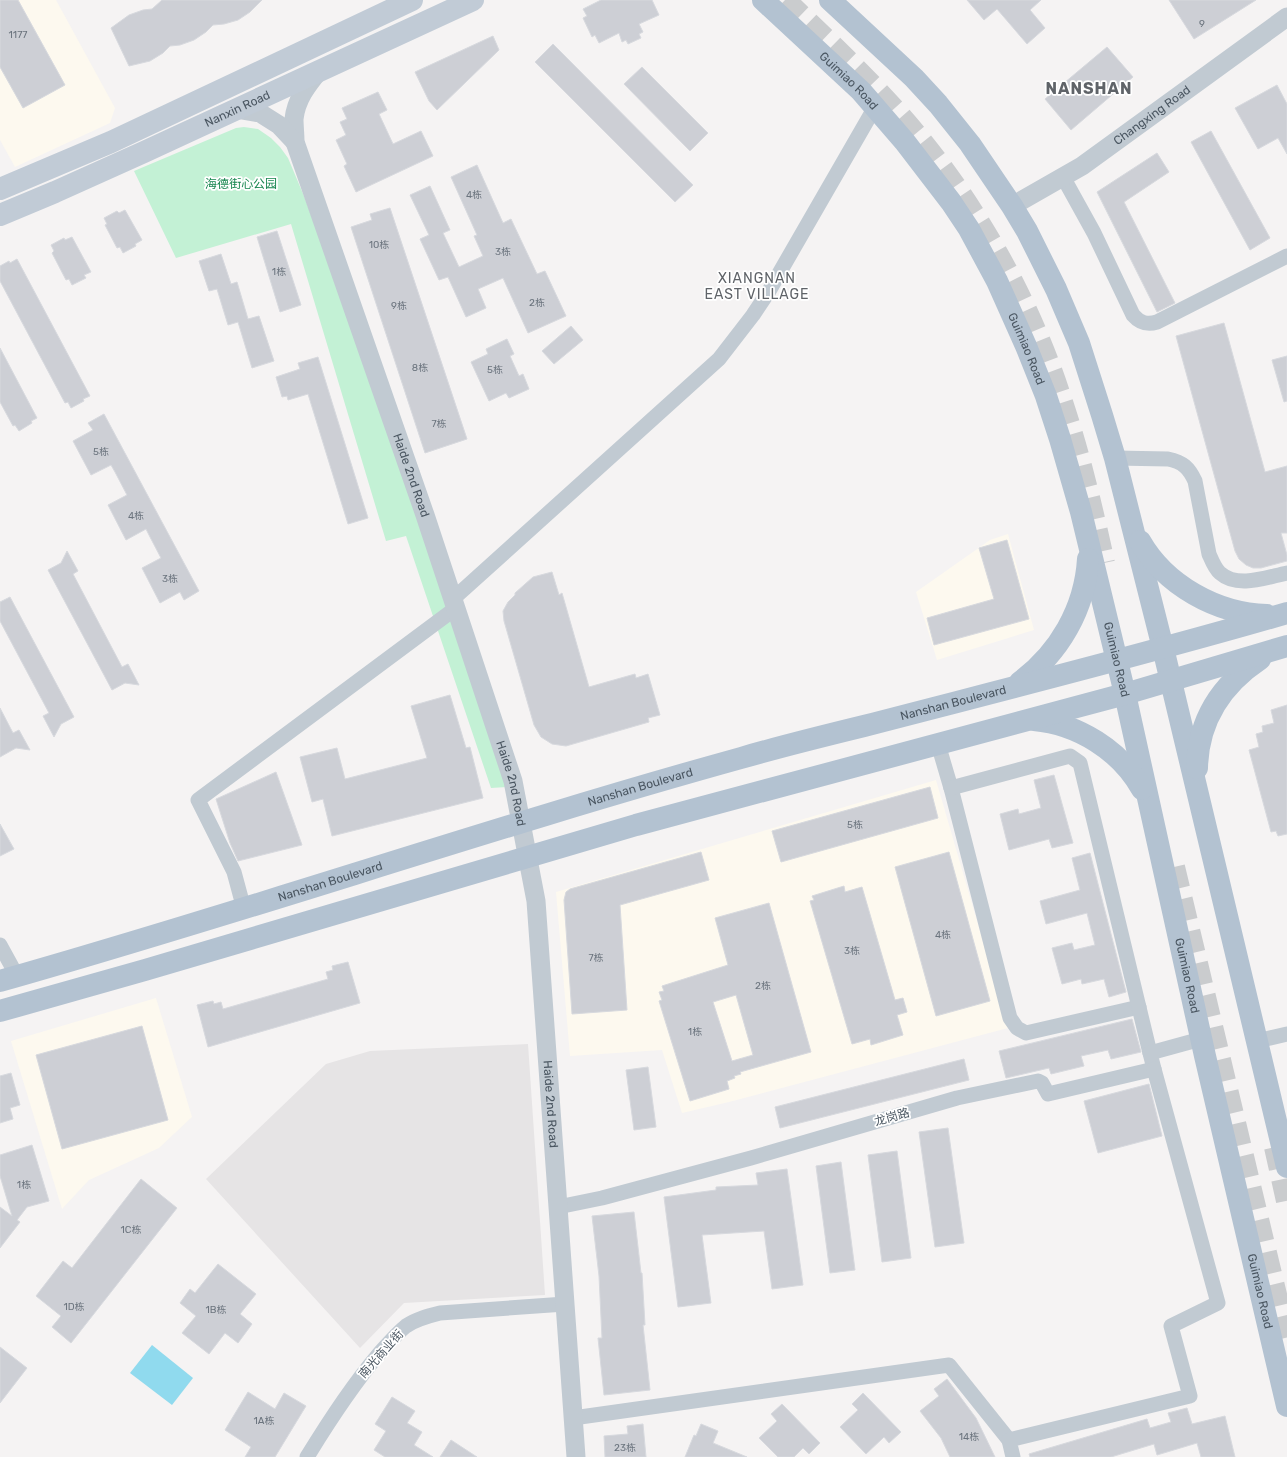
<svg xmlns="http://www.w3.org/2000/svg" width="1287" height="1457" viewBox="0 0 1287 1457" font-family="Rubik,'Noto Sans SC',sans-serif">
  <rect width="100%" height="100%" fill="#f5f3f3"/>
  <g fill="#fdf9ef">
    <path d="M 0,0 L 56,0 L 115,108 L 110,123 L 15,167 L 0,140 Z"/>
    <path d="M 1008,534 L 1034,630 L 937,660 L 916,592 L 990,540 Z"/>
    <path d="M 936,780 L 1008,1028 L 729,1102 L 682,1113 L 662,1050 L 570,1056 L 556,892 Z"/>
    <path d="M 156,998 L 192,1117 L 159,1148 L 89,1180 L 62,1209 L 11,1041 Z"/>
  </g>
  <path fill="#e6e4e5" d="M 528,1044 L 545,1295 L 404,1303 L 360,1348 L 206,1179 L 326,1064 L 370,1051 Z"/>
  <path fill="#c3f1d5" d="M 244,127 L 258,129 L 271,138 L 280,147 L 288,158 L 304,196 L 373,383 L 507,787 L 491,788 L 406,536 L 386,541 L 291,224 L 176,258 L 134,171 L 236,128 Z"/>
  <path fill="#90daee" d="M 152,1345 L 193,1378 L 172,1405 L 130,1373 Z"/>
  <g fill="#cdcfd5" stroke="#d7d9de" fill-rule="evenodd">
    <path d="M 0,0 L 18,0 L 65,85 L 23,108 L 0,67 Z"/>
    <path d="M 162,0 L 262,0 L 250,12 L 238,20 L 224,24 L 213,25 L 206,32 L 194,40 L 180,45 L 170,46 L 163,53 L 150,61 L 129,66 L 111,28 L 129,15 L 143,10 L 152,9 Z"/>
    <path d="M 601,0 L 652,0 L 659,15 L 639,24 L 643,32 L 639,34 L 641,38 L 628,44 L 626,40 L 622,42 L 619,33 L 599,43 L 595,35 L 592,37 L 583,18 L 587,16 L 583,9 Z"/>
    <path d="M 967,0 L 1041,0 L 1030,10 L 1045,28 L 1027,44 L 997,9 L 984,20 Z"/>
    <path d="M 1169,0 L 1256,0 L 1194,39 Z"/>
    <path d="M 493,36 L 499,50 L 437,110 L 429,101 L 415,72 Z"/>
    <path d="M 553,44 L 693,185 L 675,202 L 535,62 Z"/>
    <path d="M 1107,47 L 1133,77 L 1071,130 L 1045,99 Z"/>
    <path d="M 642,67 L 708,133 L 690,151 L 624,84 Z"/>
    <path d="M 1277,85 L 1287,104 L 1287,154 L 1278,138 L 1258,149 L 1235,108 Z"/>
    <path d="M 378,92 L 387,110 L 379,114 L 393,144 L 421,131 L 433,156 L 356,192 L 344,166 L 347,164 L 336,140 L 346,135 L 340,122 L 347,119 L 342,108 Z"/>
    <path d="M 1211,131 L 1270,238 L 1250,250 L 1191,142 Z"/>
    <path d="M 1157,153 L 1169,172 L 1124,202 L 1175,303 L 1157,312 L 1097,192 Z"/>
    <path d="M 477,165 L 503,223 L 511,219 L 537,274 L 545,271 L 566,316 L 528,333 L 503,278 L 478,289 L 486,308 L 466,317 L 448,277 L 439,280 L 420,239 L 429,235 L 410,195 L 430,186 L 450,230 L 443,233 L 459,267 L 483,256 L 474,236 L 477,235 L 451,177 Z"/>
    <path d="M 390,208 L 467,439 L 425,453 L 351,227 L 372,220 L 370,214 Z"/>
    <path d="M 125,210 L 142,240 L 135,244 L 136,246 L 123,253 L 120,247 L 117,248 L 105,225 L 107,224 L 104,218 L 117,211 L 119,213 Z"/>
    <path d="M 277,231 L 301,305 L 280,312 L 257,237 Z"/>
    <path d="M 72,237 L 91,272 L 84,275 L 86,278 L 72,285 L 69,279 L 66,280 L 52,253 L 54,251 L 51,245 L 64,238 L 65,240 Z"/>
    <path d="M 221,254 L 231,284 L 237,282 L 248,319 L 259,316 L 274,361 L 252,368 L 238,322 L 228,325 L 217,289 L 209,291 L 199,261 Z"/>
    <path d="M 17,259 L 90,396 L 83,399 L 84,401 L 71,408 L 68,402 L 65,403 L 0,281 L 0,266 L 9,261 L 10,263 Z"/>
    <path d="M 1224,323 L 1265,472 L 1287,466 L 1287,533 L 1281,533 L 1287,555 L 1287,561 L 1261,568 L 1253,568 L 1246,565 L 1239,559 L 1235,551 L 1176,336 Z"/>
    <path d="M 571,326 L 583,340 L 554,364 L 542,351 Z"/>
    <path d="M 507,339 L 514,354 L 510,356 L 519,376 L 523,374 L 529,389 L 509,398 L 506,393 L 489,401 L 471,362 L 488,354 L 486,349 Z"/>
    <path d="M 0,348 L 37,418 L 31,421 L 32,423 L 19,431 L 15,425 L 13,426 L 0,402 Z"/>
    <path d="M 1287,356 L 1287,401 L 1284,402 L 1272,360 Z"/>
    <path d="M 318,357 L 368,518 L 348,524 L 308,394 L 288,400 L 287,396 L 282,397 L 276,377 L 300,369 L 298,363 Z"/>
    <path d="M 104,414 L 199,591 L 184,600 L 180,592 L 160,603 L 142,568 L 161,558 L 150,537 L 146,529 L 126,540 L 108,505 L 127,495 L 115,472 L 111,465 L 91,475 L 73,441 L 93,430 L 88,423 Z"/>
    <path d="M 1007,540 L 1029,619 L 934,645 L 927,618 L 994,599 L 979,548 Z"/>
    <path d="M 67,551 L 78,571 L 73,574 L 122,667 L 128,664 L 139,685 L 125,683 L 112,690 L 48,570 L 61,563 Z"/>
    <path d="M 552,572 L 559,595 L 562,593 L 589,687 L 635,674 L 636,678 L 648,674 L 660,715 L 648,718 L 649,722 L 566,746 L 552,744 L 541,737 L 534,725 L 504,621 L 503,611 L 508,602 L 515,595 L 515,593 L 533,577 Z"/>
    <path d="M 10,597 L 74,717 L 61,724 L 54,737 L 43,716 L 49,713 L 0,621 L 0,602 Z"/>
    <path d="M 450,695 L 466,748 L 470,747 L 483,798 L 332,836 L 323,799 L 312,802 L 300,757 L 337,748 L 345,779 L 427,758 L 411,706 Z"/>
    <path d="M 1287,705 L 1287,834 L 1278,836 L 1276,831 L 1271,832 L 1249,750 L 1259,747 L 1256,734 L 1263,732 L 1262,726 L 1274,723 L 1271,710 Z"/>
    <path d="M 0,708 L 13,733 L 19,730 L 30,750 L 16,748 L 0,757 Z"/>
    <path d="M 276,772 L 302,845 L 238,861 L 230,843 L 216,799 Z"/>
    <path d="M 1054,775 L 1073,843 L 1052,848 L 1049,839 L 1009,850 L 1000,814 L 1018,809 L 1019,814 L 1041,808 L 1034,780 Z"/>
    <path d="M 930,787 L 938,818 L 781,862 L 772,831 Z"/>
    <path d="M 0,824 L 14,849 L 0,856 Z"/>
    <path d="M 701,852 L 709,880 L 620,905 L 627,1010 L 572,1014 L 564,900 L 566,892 L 570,889 Z"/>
    <path d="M 949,852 L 990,1001 L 936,1016 L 895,867 Z"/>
    <path d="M 1090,853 L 1126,992 L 1109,997 L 1104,979 L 1082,984 L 1081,979 L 1062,984 L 1052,948 L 1072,943 L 1074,950 L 1095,945 L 1087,913 L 1046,924 L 1040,901 L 1080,890 L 1072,858 Z"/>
    <path d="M 844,886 L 845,892 L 862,887 L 895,1000 L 903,998 L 907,1012 L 897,1015 L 903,1035 L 871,1045 L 870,1039 L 852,1044 L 810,901 L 814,900 L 812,896 Z"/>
    <path d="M 769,903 L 811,1052 L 740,1072 L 741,1074 L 734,1076 L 735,1078 L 727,1081 L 729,1089 L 690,1101 L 659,1001 L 662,1000 L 659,992 L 664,991 L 662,986 L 728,965 L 715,918 ZM 736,995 L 753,1055 L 732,1061 L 713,1002 Z"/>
    <path d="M 348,962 L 360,1003 L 208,1047 L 197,1005 L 213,1001 L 214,1004 L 221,1002 L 223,1009 L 328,979 L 326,972 L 333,970 L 332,966 Z"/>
    <path d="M 1132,1019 L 1141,1052 L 1111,1059 L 1108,1050 L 1081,1056 L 1084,1066 L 1051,1074 L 1049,1068 L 1006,1078 L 999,1051 Z"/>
    <path d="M 142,1026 L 168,1120 L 62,1149 L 36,1055 Z"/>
    <path d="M 964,1059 L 969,1080 L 780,1128 L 775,1107 Z"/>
    <path d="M 648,1067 L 656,1127 L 634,1130 L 626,1070 Z"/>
    <path d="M 11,1073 L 20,1105 L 10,1108 L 13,1119 L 0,1123 L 0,1076 Z"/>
    <path d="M 1149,1084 L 1162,1136 L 1098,1153 L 1084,1101 Z"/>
    <path d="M 948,1128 L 964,1243 L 935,1247 L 919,1132 Z"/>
    <path d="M 32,1145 L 49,1201 L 27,1207 L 17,1220 L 20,1222 L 0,1248 L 0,1207 L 12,1216 L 0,1176 L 0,1155 Z"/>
    <path d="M 897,1151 L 911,1258 L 882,1262 L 868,1155 Z"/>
    <path d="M 841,1162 L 855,1270 L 830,1273 L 816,1166 Z"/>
    <path d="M 787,1169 L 803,1285 L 772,1289 L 764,1231 L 702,1235 L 711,1303 L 678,1307 L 664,1197 L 716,1190 L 716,1187 L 758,1185 L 756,1173 Z"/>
    <path d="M 141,1179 L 177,1208 L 71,1343 L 52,1327 L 61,1316 L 36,1296 L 63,1261 L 72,1268 Z"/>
    <path d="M 634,1212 L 641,1273 L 642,1273 L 645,1325 L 643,1325 L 650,1390 L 604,1395 L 598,1338 L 602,1338 L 599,1276 L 592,1216 Z"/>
    <path d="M 218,1264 L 256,1294 L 240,1314 L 252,1324 L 238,1343 L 225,1333 L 209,1354 L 182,1333 L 196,1316 L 180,1303 L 190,1289 L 195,1293 Z"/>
    <path d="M 0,1347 L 27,1368 L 0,1403 Z"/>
    <path d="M 947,1379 L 976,1418 L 995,1457 L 950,1457 L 941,1438 L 920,1411 L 939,1396 L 934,1389 Z"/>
    <path d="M 248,1392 L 275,1409 L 284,1393 L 306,1406 L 275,1457 L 245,1457 L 251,1447 L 225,1430 Z"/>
    <path d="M 863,1393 L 901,1432 L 889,1443 L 884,1437 L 866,1454 L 840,1427 L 858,1410 L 852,1404 Z"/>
    <path d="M 392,1397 L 415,1411 L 407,1423 L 422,1432 L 414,1445 L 433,1457 L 385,1457 L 374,1450 L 386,1431 L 375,1424 Z"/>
    <path d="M 782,1404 L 820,1443 L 809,1454 L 803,1448 L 794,1457 L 778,1457 L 759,1438 L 777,1421 L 771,1414 Z"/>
    <path d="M 1187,1408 L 1192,1424 L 1225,1416 L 1235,1457 L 1201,1457 L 1197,1443 L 1157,1455 L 1154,1444 L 1111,1457 L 1030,1457 L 1029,1454 L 1147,1419 L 1150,1428 L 1171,1422 L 1168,1413 Z"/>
    <path d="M 643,1424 L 646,1457 L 605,1457 L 604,1436 L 628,1434 L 627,1426 Z"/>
    <path d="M 701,1424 L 718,1431 L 713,1443 L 747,1457 L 685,1457 L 694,1435 L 696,1436 Z"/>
    <path d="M 451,1440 L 477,1457 L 440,1457 Z"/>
  </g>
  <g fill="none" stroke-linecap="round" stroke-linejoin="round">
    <g stroke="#caccce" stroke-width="22" stroke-dasharray="22 11" stroke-linecap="butt">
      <path d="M 785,0 C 831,44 879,89 919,138 C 981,214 1031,306 1061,399 C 1079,453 1092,508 1104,563"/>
      <path d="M 1174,867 L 1287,1341"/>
      <path d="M 1275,1147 L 1287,1201"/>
    </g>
    <g stroke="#c1cad2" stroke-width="15">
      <path d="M 1063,177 L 1094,233 L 1133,315 C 1140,323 1147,325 1157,322 L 1287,256"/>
      <path d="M 1115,458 L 1168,459 C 1183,462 1189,468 1195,481 L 1209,554 C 1212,561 1215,569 1220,573 C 1238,589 1267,577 1287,573"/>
      <path d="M 453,599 L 719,359 L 753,315 L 769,291 L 875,107"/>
      <path d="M 938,744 L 951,788 L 1010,1018 L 1017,1028 L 1026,1033 L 1139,1007"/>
      <path d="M 951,788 L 1070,756 L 1080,763 L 1150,1053"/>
      <path d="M 244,909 L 234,872 L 198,800 L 456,608"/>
      <path d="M 0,945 L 17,976"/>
      <path d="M 1257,1041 L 1287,1034"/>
      <path d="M 558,1207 L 602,1198 L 751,1158 L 957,1098 L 1038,1081 L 1042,1083 L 1048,1094 L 1154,1069 L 1150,1053 L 1201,1039"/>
      <path d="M 573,1418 L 949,1365 L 1009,1440"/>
      <path d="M 307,1457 C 329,1421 351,1387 378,1355 C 387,1345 396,1334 406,1326 C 416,1319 428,1316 440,1313 L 565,1304"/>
      <path d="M 1013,1457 L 1009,1440 L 1190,1396 L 1171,1326 L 1218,1303 L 1154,1069"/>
    </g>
    <g stroke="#c1cad2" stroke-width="19">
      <path id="s1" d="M 319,71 C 307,85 296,100 294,119 C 294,126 295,134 295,142 L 425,515 L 513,781 L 536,901 L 576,1457"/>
      <path d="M 236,109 L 260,113 L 279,125 L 295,142"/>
      <path id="s2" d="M 1012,206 L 1082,166 L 1287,17"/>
    </g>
    <g stroke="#c1cbd6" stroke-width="22">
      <path d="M 0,189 L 111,142 L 412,0"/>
      <path id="s3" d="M 0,215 L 55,192 L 144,152 L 473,0"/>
    </g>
    <g stroke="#b3c2d1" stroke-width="22">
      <path id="s4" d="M 763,0 L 861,91 L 905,142 L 951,202 L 969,229 L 997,281 L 1026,346 L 1046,396 L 1060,439 L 1081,512 L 1125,694 L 1205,1056 L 1287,1406"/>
      <path d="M 830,0 L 914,78 L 938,104 L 970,144 L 1012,206 L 1027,231 L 1056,289 L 1079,343 L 1102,415 L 1115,458 L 1163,648 L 1287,1167"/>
      <path d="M 1140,541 C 1165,585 1217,614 1267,615"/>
      <path d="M 1020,682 C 1059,653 1085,609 1088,559"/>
      <path d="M 1034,720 C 1078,724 1120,750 1142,789"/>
      <path d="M 1197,768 C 1198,721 1221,685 1260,659"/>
      <path id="s5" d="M 0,981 C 248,911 492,827 741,758 C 782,746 823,736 864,726 C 1006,689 1147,654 1287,613"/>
      <path d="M 0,1011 L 145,970 L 636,825 L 1125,694 L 1287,646"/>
    </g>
  </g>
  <g text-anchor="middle" stroke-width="3.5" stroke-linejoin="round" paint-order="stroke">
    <g font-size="10" fill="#6b747e">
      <text x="1202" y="27">9</text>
      <text x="18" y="38">1177</text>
      <text x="474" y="198">4栋</text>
      <text x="379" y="248">10栋</text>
      <text x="503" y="255">3栋</text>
      <text x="279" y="275">1栋</text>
      <text x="537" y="306">2栋</text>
      <text x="399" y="309">9栋</text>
      <text x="420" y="371">8栋</text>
      <text x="495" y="373">5栋</text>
      <text x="439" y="427">7栋</text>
      <text x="101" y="455">5栋</text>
      <text x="136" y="519">4栋</text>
      <text x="170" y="582">3栋</text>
      <text x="855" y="828">5栋</text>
      <text x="943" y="938">4栋</text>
      <text x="852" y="954">3栋</text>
      <text x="596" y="961">7栋</text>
      <text x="763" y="989">2栋</text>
      <text x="695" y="1035">1栋</text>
      <text x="24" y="1188">1栋</text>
      <text x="131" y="1233">1C栋</text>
      <text x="74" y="1310">1D栋</text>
      <text x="216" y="1313">1B栋</text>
      <text x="264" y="1424">1A栋</text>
      <text x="969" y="1440">14栋</text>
      <text x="625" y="1451">23栋</text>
    </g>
    <g font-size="12" fill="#4a5661" stroke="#fff">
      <text dy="4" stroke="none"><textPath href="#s4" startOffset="118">Guimiao Road</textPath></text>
      <text dy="4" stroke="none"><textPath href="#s3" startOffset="260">Nanxin Road</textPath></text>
      <text dy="4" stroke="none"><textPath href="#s2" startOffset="167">Changxing Road</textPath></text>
      <text dy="4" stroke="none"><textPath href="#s4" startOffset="442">Guimiao Road</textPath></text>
      <text dy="4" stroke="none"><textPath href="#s1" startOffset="431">Haide 2nd Road</textPath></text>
      <text dy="4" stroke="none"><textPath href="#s4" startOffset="766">Guimiao Road</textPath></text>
      <text dy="4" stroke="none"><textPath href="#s5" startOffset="993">Nanshan Boulevard</textPath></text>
      <text dy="4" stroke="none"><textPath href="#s1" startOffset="755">Haide 2nd Road</textPath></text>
      <text dy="4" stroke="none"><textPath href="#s5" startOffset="669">Nanshan Boulevard</textPath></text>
      <text dy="4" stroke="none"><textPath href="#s5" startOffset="345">Nanshan Boulevard</textPath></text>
      <text dy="4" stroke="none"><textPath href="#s4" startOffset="1090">Guimiao Road</textPath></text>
      <text dy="4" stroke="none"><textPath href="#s1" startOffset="1079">Haide 2nd Road</textPath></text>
      <text transform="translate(892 1117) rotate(-16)" y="4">龙岗路</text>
      <text dy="4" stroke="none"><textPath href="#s4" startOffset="1414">Guimiao Road</textPath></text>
      <text transform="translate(381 1354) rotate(-48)" y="4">南光商业街</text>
    </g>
    <g font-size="12" fill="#17864f" stroke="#fff">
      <text x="241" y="188">海德街心公园</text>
    </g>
    <g font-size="14" letter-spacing="1" fill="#5f6368" stroke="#fff">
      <text x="757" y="283">XIANGNAN<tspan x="757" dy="16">EAST VILLAGE</tspan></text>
    </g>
    <g font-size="16" font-weight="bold" letter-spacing="1" fill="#5f6368" stroke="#fff">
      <text x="1089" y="94">NANSHAN</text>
    </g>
  </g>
</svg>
